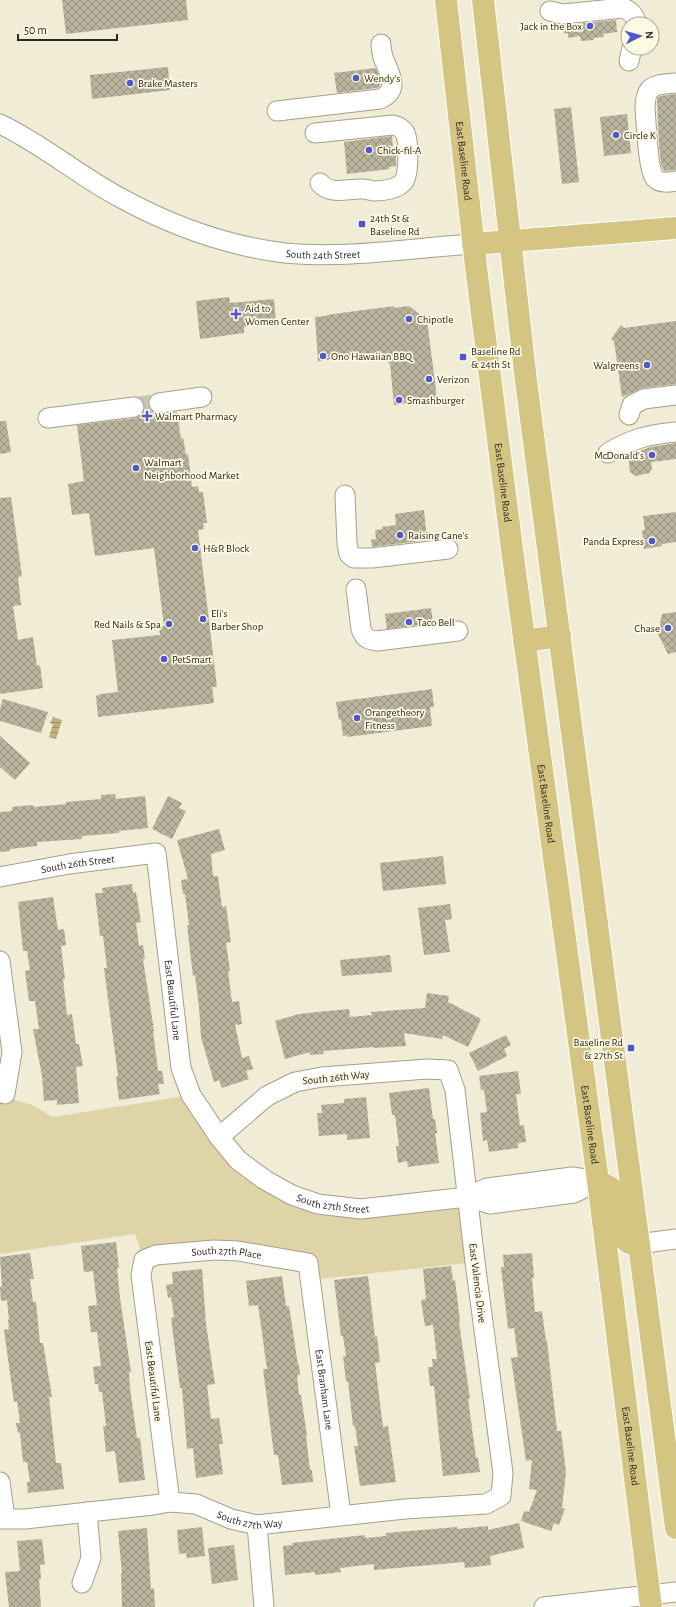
<svg xmlns="http://www.w3.org/2000/svg" width="676" height="1607" viewBox="0 0 676 1607" font-family="'Alegreya Sans',sans-serif">
  <defs>
    <pattern id="water-rules" width="6" height="5" patternUnits="userSpaceOnUse"><rect width="6" height="5" fill="#bfb27c"/><path d="M0 2.5h6" fill="none" stroke="#9b9165"/></pattern>
    <pattern id="building-cross-hatch" width="8" height="8" patternUnits="userSpaceOnUse"><rect width="8" height="8" fill="#bab49f"/><path d="M0 0l8 8M0 8l8-8" fill="none" stroke="#979381"/></pattern>
  </defs>
  <rect width="100%" height="100%" fill="#f1ecd5"/>
  <path fill="#dfd4a8" d="M 5,1094 L 17,1101 L 30,1104 L 53,1117 L 191,1095 L 238,1160 L 318,1204 L 467,1197 L 475,1262 L 311,1280 L 308,1263 L 238,1251 L 144,1260 L 135,1234 L 0,1254 L 0,1096 Z"/>
  <path fill="url(#water-rules)" d="M 53,717 L 62,720 L 56,739 L 49,737 L 53,724 L 50,723 Z"/>
  <g fill="url(#building-cross-hatch)">
    <path d="M 62,0 L 186,0 L 188,20 L 66,34 Z"/>
    <path d="M 616,20 L 617,32 L 603,34 L 604,37 L 593,38 L 594,40 L 581,41 L 580,36 L 568,38 L 568,33 L 564,34 L 563,25 Z"/>
    <path d="M 168,67 L 170,90 L 92,99 L 90,75 Z"/>
    <path d="M 376,68 L 381,82 L 379,87 L 376,88 L 337,93 L 334,73 Z"/>
    <path d="M 676,94 L 676,170 L 664,171 L 661,164 L 659,144 L 657,101 L 658,97 L 660,96 Z"/>
    <path d="M 571,107 L 579,182 L 562,184 L 554,109 Z"/>
    <path d="M 627,114 L 631,153 L 604,156 L 600,117 Z"/>
    <path d="M 392,136 L 393,150 L 396,150 L 396,166 L 389,167 L 390,169 L 347,174 L 344,142 Z"/>
    <path d="M 229,297 L 230,303 L 274,299 L 276,323 L 244,327 L 244,333 L 200,339 L 196,301 Z"/>
    <path d="M 394,306 L 394,308 L 409,306 L 427,320 L 437,398 L 394,405 L 390,364 L 376,353 L 318,361 L 315,317 L 326,316 L 326,315 Z"/>
    <path d="M 676,321 L 676,384 L 643,388 L 622,397 L 614,341 L 611,339 L 621,325 L 624,328 Z"/>
    <path d="M 151,396 L 149,399 L 148,405 L 151,410 L 155,413 L 161,414 L 177,412 L 181,439 L 183,438 L 186,455 L 188,454 L 192,487 L 198,486 L 199,492 L 203,492 L 207,523 L 203,523 L 204,529 L 198,530 L 217,687 L 212,687 L 214,703 L 98,717 L 96,696 L 101,694 L 118,692 L 112,640 L 160,635 L 159,626 L 164,626 L 154,548 L 95,556 L 89,513 L 72,515 L 68,484 L 84,481 L 77,425 L 136,418 L 141,415 L 144,411 L 145,405 L 143,401 L 139,398 Z"/>
    <path d="M 0,421 L 6,421 L 11,452 L 0,454 Z"/>
    <path d="M 676,443 L 676,459 L 651,462 L 652,469 L 649,473 L 636,476 L 630,472 L 628,455 L 651,447 Z"/>
    <path d="M 11,497 L 22,576 L 18,577 L 21,605 L 13,606 L 18,640 L 33,637 L 37,666 L 40,665 L 43,688 L 0,694 L 0,498 Z"/>
    <path d="M 424,510 L 427,540 L 372,547 L 371,540 L 376,539 L 375,530 L 383,529 L 382,527 L 396,525 L 395,514 Z"/>
    <path d="M 676,512 L 676,542 L 662,544 L 662,546 L 644,549 L 642,531 L 645,530 L 643,516 Z"/>
    <path d="M 431,608 L 433,623 L 387,629 L 385,614 Z"/>
    <path d="M 676,612 L 676,652 L 668,654 L 658,634 L 662,614 Z"/>
    <path d="M 432,689 L 434,707 L 430,707 L 432,726 L 347,737 L 347,735 L 343,736 L 341,719 L 339,720 L 336,702 Z"/>
    <path d="M 3,699 L 48,712 L 41,733 L 0,721 L 0,709 Z"/>
    <path d="M 0,736 L 30,763 L 15,780 L 0,767 Z"/>
    <path d="M 115,794 L 116,799 L 145,796 L 148,828 L 119,831 L 119,833 L 82,836 L 82,839 L 37,842 L 37,846 L 10,849 L 10,851 L 0,852 L 0,812 L 12,811 L 12,807 L 33,805 L 34,807 L 66,804 L 66,802 L 101,799 L 101,795 Z"/>
    <path d="M 168,796 L 182,803 L 179,808 L 186,811 L 172,839 L 152,829 Z"/>
    <path d="M 219,829 L 225,850 L 211,854 L 213,876 L 218,876 L 222,907 L 226,906 L 231,942 L 226,943 L 230,971 L 228,971 L 232,1002 L 239,1001 L 242,1024 L 235,1025 L 242,1058 L 249,1056 L 253,1069 L 246,1071 L 249,1079 L 222,1088 L 219,1080 L 214,1082 L 201,1037 L 199,1007 L 195,975 L 193,976 L 187,925 L 189,925 L 185,894 L 183,894 L 181,880 L 188,879 L 177,840 Z"/>
    <path d="M 443,856 L 446,884 L 383,891 L 380,863 Z"/>
    <path d="M 132,884 L 133,893 L 136,892 L 141,922 L 136,923 L 139,946 L 143,945 L 145,959 L 143,959 L 154,1031 L 153,1031 L 158,1071 L 162,1071 L 164,1084 L 158,1084 L 160,1094 L 119,1100 L 116,1077 L 118,1076 L 104,968 L 107,968 L 103,936 L 100,936 L 95,893 L 103,893 L 102,888 Z"/>
    <path d="M 53,897 L 58,930 L 64,929 L 66,945 L 61,946 L 65,979 L 63,979 L 67,1015 L 72,1014 L 76,1044 L 79,1044 L 83,1066 L 76,1067 L 79,1103 L 57,1105 L 57,1100 L 44,1101 L 42,1076 L 33,1029 L 39,1029 L 35,1001 L 29,1001 L 25,971 L 30,970 L 27,951 L 23,951 L 18,902 Z"/>
    <path d="M 450,904 L 452,919 L 445,920 L 450,952 L 424,955 L 418,908 Z"/>
    <path d="M 390,955 L 392,972 L 342,976 L 340,960 Z"/>
    <path d="M 427,993 L 449,996 L 448,1002 L 481,1019 L 468,1047 L 443,1035 L 442,1039 L 404,1033 L 406,1046 L 374,1048 L 374,1047 L 323,1051 L 324,1054 L 310,1055 L 310,1052 L 285,1059 L 275,1021 L 299,1014 L 327,1011 L 349,1009 L 350,1017 L 372,1015 L 371,1012 L 425,1008 Z"/>
    <path d="M 506,1035 L 511,1045 L 504,1049 L 507,1056 L 478,1071 L 469,1053 Z"/>
    <path d="M 518,1071 L 521,1094 L 516,1094 L 520,1126 L 524,1125 L 526,1142 L 518,1143 L 518,1148 L 489,1152 L 487,1140 L 483,1141 L 482,1130 L 480,1113 L 487,1112 L 484,1090 L 481,1090 L 479,1076 Z"/>
    <path d="M 429,1088 L 433,1119 L 435,1119 L 437,1133 L 435,1133 L 439,1163 L 408,1167 L 407,1161 L 398,1163 L 396,1146 L 399,1146 L 395,1115 L 392,1115 L 389,1093 Z"/>
    <path d="M 366,1097 L 370,1138 L 347,1140 L 347,1134 L 319,1136 L 317,1113 L 322,1113 L 321,1105 L 344,1103 L 344,1099 Z"/>
    <path d="M 116,1242 L 119,1268 L 117,1268 L 120,1298 L 131,1372 L 129,1372 L 130,1388 L 137,1438 L 140,1438 L 145,1480 L 119,1483 L 115,1451 L 106,1452 L 103,1426 L 106,1426 L 102,1392 L 99,1392 L 98,1384 L 95,1384 L 93,1367 L 101,1366 L 97,1332 L 91,1332 L 88,1306 L 97,1305 L 93,1271 L 84,1272 L 81,1246 Z"/>
    <path d="M 30,1253 L 34,1279 L 30,1279 L 33,1302 L 36,1302 L 40,1343 L 43,1343 L 52,1397 L 49,1397 L 56,1463 L 61,1463 L 64,1489 L 28,1493 L 27,1482 L 30,1482 L 27,1462 L 23,1462 L 20,1433 L 18,1433 L 16,1423 L 20,1423 L 17,1401 L 14,1402 L 4,1330 L 9,1329 L 8,1320 L 9,1320 L 7,1300 L 1,1301 L 0,1287 L 2,1287 L 0,1257 Z"/>
    <path d="M 532,1253 L 534,1278 L 532,1278 L 535,1312 L 542,1311 L 546,1341 L 547,1341 L 557,1431 L 561,1431 L 566,1472 L 562,1508 L 565,1509 L 559,1525 L 554,1523 L 551,1531 L 521,1521 L 524,1511 L 529,1512 L 537,1490 L 529,1489 L 532,1460 L 526,1461 L 511,1358 L 518,1357 L 514,1328 L 508,1329 L 501,1267 L 504,1267 L 503,1255 Z"/>
    <path d="M 451,1266 L 453,1281 L 455,1280 L 460,1321 L 459,1322 L 470,1399 L 468,1399 L 476,1458 L 478,1458 L 480,1472 L 443,1476 L 434,1386 L 430,1386 L 428,1367 L 433,1367 L 432,1359 L 437,1359 L 433,1325 L 425,1326 L 421,1300 L 426,1299 L 423,1269 Z"/>
    <path d="M 202,1269 L 206,1324 L 215,1384 L 207,1385 L 211,1419 L 219,1418 L 223,1444 L 219,1444 L 223,1474 L 196,1478 L 193,1448 L 187,1449 L 182,1388 L 180,1388 L 171,1318 L 174,1317 L 171,1297 L 168,1298 L 166,1285 L 173,1284 L 172,1272 Z"/>
    <path d="M 282,1276 L 286,1306 L 289,1306 L 298,1365 L 299,1365 L 300,1375 L 297,1375 L 299,1395 L 301,1395 L 307,1436 L 306,1436 L 310,1470 L 312,1470 L 313,1482 L 282,1485 L 278,1455 L 274,1455 L 263,1369 L 267,1369 L 258,1305 L 249,1306 L 246,1281 Z"/>
    <path d="M 368,1276 L 375,1337 L 377,1336 L 380,1362 L 375,1363 L 383,1427 L 388,1426 L 396,1482 L 360,1486 L 354,1446 L 358,1446 L 355,1426 L 353,1426 L 348,1381 L 346,1381 L 343,1356 L 346,1356 L 343,1336 L 341,1336 L 334,1280 Z"/>
    <path d="M 519,1523 L 524,1548 L 490,1556 L 491,1565 L 465,1568 L 464,1562 L 374,1570 L 374,1564 L 340,1568 L 341,1572 L 315,1575 L 315,1572 L 285,1575 L 283,1546 L 293,1545 L 292,1543 L 365,1535 L 365,1538 L 386,1536 L 386,1533 L 457,1527 L 457,1529 L 488,1526 L 488,1530 Z"/>
    <path d="M 202,1527 L 205,1556 L 187,1558 L 186,1553 L 179,1554 L 177,1530 Z"/>
    <path d="M 147,1528 L 151,1589 L 154,1588 L 155,1607 L 122,1607 L 121,1573 L 122,1573 L 118,1531 Z"/>
    <path d="M 42,1539 L 45,1564 L 40,1565 L 41,1579 L 39,1579 L 41,1607 L 9,1607 L 5,1572 L 20,1571 L 17,1541 Z"/>
    <path d="M 234,1545 L 238,1580 L 212,1584 L 208,1548 Z"/>
  </g>
  <g fill="none" stroke-linecap="round" stroke-linejoin="round">
    <path stroke="#cac5b1" stroke-width="19" stroke-dasharray="19 10" stroke-linecap="butt" d="M 134,407 L 159,403"/>
    <defs>
      <g id="minor">
        <path d="M 550,11 L 563,14 L 623,8 C 630,10 635,16 637,24"/>
        <path d="M 629,61 L 632,48"/>
        <path d="M 676,83 C 656,85 646,83 645,107 C 646,120 648,171 655,178 C 660,184 670,182 676,181"/>
        <path d="M 277,111 L 380,99 C 402,89 388,72 383,57 C 382,53 381,48 381,44"/>
        <path id="s1" d="M 0,124 C 42,144 78,175 119,197 C 170,225 227,246 285,253 C 347,259 411,248 473,244"/>
        <path d="M 315,133 L 393,125 C 399,126 402,128 405,133 C 409,141 409,174 404,181 C 398,189 384,191 375,191 C 371,191 367,189 363,189 C 348,188 331,196 320,183"/>
        <path d="M 159,403 L 202,397"/>
        <path d="M 629,415 L 632,405 L 644,399 L 676,395"/>
        <path d="M 48,418 L 134,407"/>
        <path d="M 608,453 C 633,438 648,435 676,432"/>
        <path d="M 345,495 L 347,544 L 349,554 L 354,558 L 372,558 L 448,549"/>
        <path d="M 356,589 L 361,629 C 364,638 368,640 377,641 L 458,631"/>
        <path id="s2" d="M 0,877 L 69,864 L 156,853 L 181,1068 L 191,1095 L 219,1137 L 238,1160 L 265,1180 L 292,1195 L 318,1204 L 361,1209 L 467,1197 L 487,1188 L 572,1177 L 598,1181"/>
        <path d="M 0,961 L 12,1052 L 5,1094"/>
        <path d="M 467,1197 L 490,1204 L 574,1193 L 598,1181"/>
        <path d="M 638,1244 L 676,1239"/>
        <path d="M 0,1482 L 5,1518"/>
        <path id="s3" d="M 170,1502 L 141,1275 L 144,1260 L 156,1255 L 214,1250 L 238,1251 L 308,1263 L 341,1515"/>
        <path id="s4" d="M 0,1519 L 25,1519 L 153,1505 L 170,1502 L 196,1504 L 231,1519 L 257,1525 L 405,1509 L 486,1504 L 501,1496 L 503,1473 L 475,1262 L 455,1090 L 448,1070 L 427,1069 L 322,1077 L 295,1082 L 267,1096 L 219,1137"/>
        <path d="M 257,1525 L 264,1607"/>
        <path d="M 82,1583 L 91,1558 L 87,1512"/>
        <path d="M 544,1607 L 676,1592"/>
      </g>
      <g id="major">
        <path id="s5" d="M 446,0 L 477,275 L 513,557 L 598,1181 L 651,1607"/>
        <path d="M 483,0 L 526,381 L 676,1528"/>
        <path d="M 473,244 L 676,228"/>
        <path d="M 524,641 L 560,636"/>
        <path d="M 598,1181 L 611,1188 L 614,1194 C 617,1205 618,1237 629,1243 C 631,1244 635,1244 638,1244"/>
      </g>
    </defs>
    <use href="#minor" stroke="#a59f8a" stroke-width="21"/>
    <use href="#major" stroke="#fff" stroke-width="24"/>
    <use href="#minor" stroke="#fff" stroke-width="19"/>
    <use href="#major" stroke="#d4c582" stroke-width="22"/>
  </g>
  <g fill="#5056cc" stroke="#fef9e2" stroke-width="1.5">
    <circle cx="590" cy="26" r="4"/>
    <circle cx="356" cy="78" r="4"/>
    <circle cx="130" cy="83" r="4"/>
    <circle cx="616" cy="135" r="4"/>
    <circle cx="369" cy="150" r="4"/>
    <rect x="358" y="220" width="8" height="8" rx="2"/>
    <path d="M234 308h4v4h4v4h-4v4h-4v-4h-4v-4h4z"/>
    <circle cx="409" cy="319" r="4"/>
    <circle cx="323" cy="356" r="4"/>
    <rect x="459" y="353" width="8" height="8" rx="2"/>
    <circle cx="647" cy="365" r="4"/>
    <circle cx="429" cy="379" r="4"/>
    <circle cx="399" cy="400" r="4"/>
    <path d="M145 410h4v4h4v4h-4v4h-4v-4h-4v-4h4z"/>
    <circle cx="652" cy="455" r="4"/>
    <circle cx="136" cy="468" r="4"/>
    <circle cx="400" cy="535" r="4"/>
    <circle cx="652" cy="541" r="4"/>
    <circle cx="195" cy="548" r="4"/>
    <circle cx="203" cy="619" r="4"/>
    <circle cx="409" cy="622" r="4"/>
    <circle cx="169" cy="624" r="4"/>
    <circle cx="668" cy="628" r="4"/>
    <circle cx="164" cy="659" r="4"/>
    <circle cx="357" cy="718" r="4"/>
    <rect x="627" y="1044" width="8" height="8" rx="2"/>
  </g>
  <g text-anchor="middle" stroke-width="3.5" stroke-linejoin="round" paint-order="stroke">
    <g font-size="11" fill="#2c2a22" stroke="#fef9e2" text-anchor="start">
      <text x="582" y="30" text-anchor="end">Jack in the Box</text>
      <text x="364" y="82">Wendy's</text>
      <text x="138" y="87">Brake Masters</text>
      <text x="624" y="139">Circle K</text>
      <text x="377" y="154">Chick-fil-A</text>
      <text x="370" y="222">24th St &amp;<tspan x="370" dy="13">Baseline Rd</tspan></text>
      <text x="245" y="312">Aid to<tspan x="245" dy="13">Women Center</tspan></text>
      <text x="417" y="323">Chipotle</text>
      <text x="471" y="355">Baseline Rd<tspan x="471" dy="13">&amp; 24th St</tspan></text>
      <text x="331" y="360">Ono Hawaiian BBQ</text>
      <text x="639" y="369" text-anchor="end">Walgreens</text>
      <text x="437" y="383">Verizon</text>
      <text x="407" y="404">Smashburger</text>
      <text x="155" y="420">Walmart Pharmacy</text>
      <text x="644" y="459" text-anchor="end">McDonald's</text>
      <text x="144" y="466">Walmart<tspan x="144" dy="13">Neighborhood Market</tspan></text>
      <text x="408" y="539">Raising Cane's</text>
      <text x="644" y="545" text-anchor="end">Panda Express</text>
      <text x="203" y="552">H&amp;R Block</text>
      <text x="211" y="617">Eli's<tspan x="211" dy="13">Barber Shop</tspan></text>
      <text x="417" y="626">Taco Bell</text>
      <text x="161" y="628" text-anchor="end">Red Nails &amp; Spa</text>
      <text x="660" y="632" text-anchor="end">Chase</text>
      <text x="172" y="663">PetSmart</text>
      <text x="365" y="716">Orangetheory<tspan x="365" dy="13">Fitness</tspan></text>
      <text x="623" y="1046" text-anchor="end">Baseline Rd<tspan x="623" dy="13">&amp; 27th St</tspan></text>
    </g>
    <g font-size="11" fill="#2c2a22" stroke="#fef9e2">
      <text dy="4" stroke="none"><textPath href="#s5" startOffset="162">East Baseline Road</textPath></text>
      <text dy="4" stroke="none"><textPath href="#s1" startOffset="354">South 24th Street</textPath></text>
      <text dy="4" stroke="none"><textPath href="#s5" startOffset="486">East Baseline Road</textPath></text>
      <text dy="4" stroke="none"><textPath href="#s5" startOffset="810">East Baseline Road</textPath></text>
      <text dy="4" stroke="none"><textPath href="#s2" startOffset="79">South 26th Street</textPath></text>
      <text dy="4" stroke="none"><textPath href="#s2" startOffset="306">East Beautiful Lane</textPath></text>
      <text transform="translate(336 1077) rotate(-6)" y="4">South 26th Way</text>
      <text dy="4" stroke="none"><textPath href="#s5" startOffset="1134">East Baseline Road</textPath></text>
      <text dy="4" stroke="none"><textPath href="#s2" startOffset="590">South 27th Street</textPath></text>
      <text dy="4" stroke="none"><textPath href="#s3" startOffset="328">South 27th Place</textPath></text>
      <text transform="translate(478 1283) rotate(83)" y="4">East Valencia Drive</text>
      <text transform="translate(154 1381) rotate(83)" y="4">East Beautiful Lane</text>
      <text dy="4" stroke="none"><textPath href="#s3" startOffset="538">East Branham Lane</textPath></text>
      <text dy="4" stroke="none"><textPath href="#s5" startOffset="1458">East Baseline Road</textPath></text>
      <text dy="4" stroke="none"><textPath href="#s4" startOffset="254">South 27th Way</textPath></text>
    </g>
  </g>
  <g transform="translate(640 36) rotate(84)"><circle r="19" fill="#fef9e2" stroke="#aaa695"/>
  <path d="M0-3L7 15L0 10L-7 15Z" fill="#5056cc"/>
  <text y="-6" font-size="11" font-weight="bold" text-anchor="middle" fill="#2c2a22">N</text>
  </g>
  <path d="M18 34v6h99v-6" fill="none" stroke="#2c2a22" stroke-width="2"/>
  <text x="24" y="34" font-size="12" fill="#2c2a22" stroke="#fef9e2" stroke-width="3" paint-order="stroke">50 m</text>
</svg>
